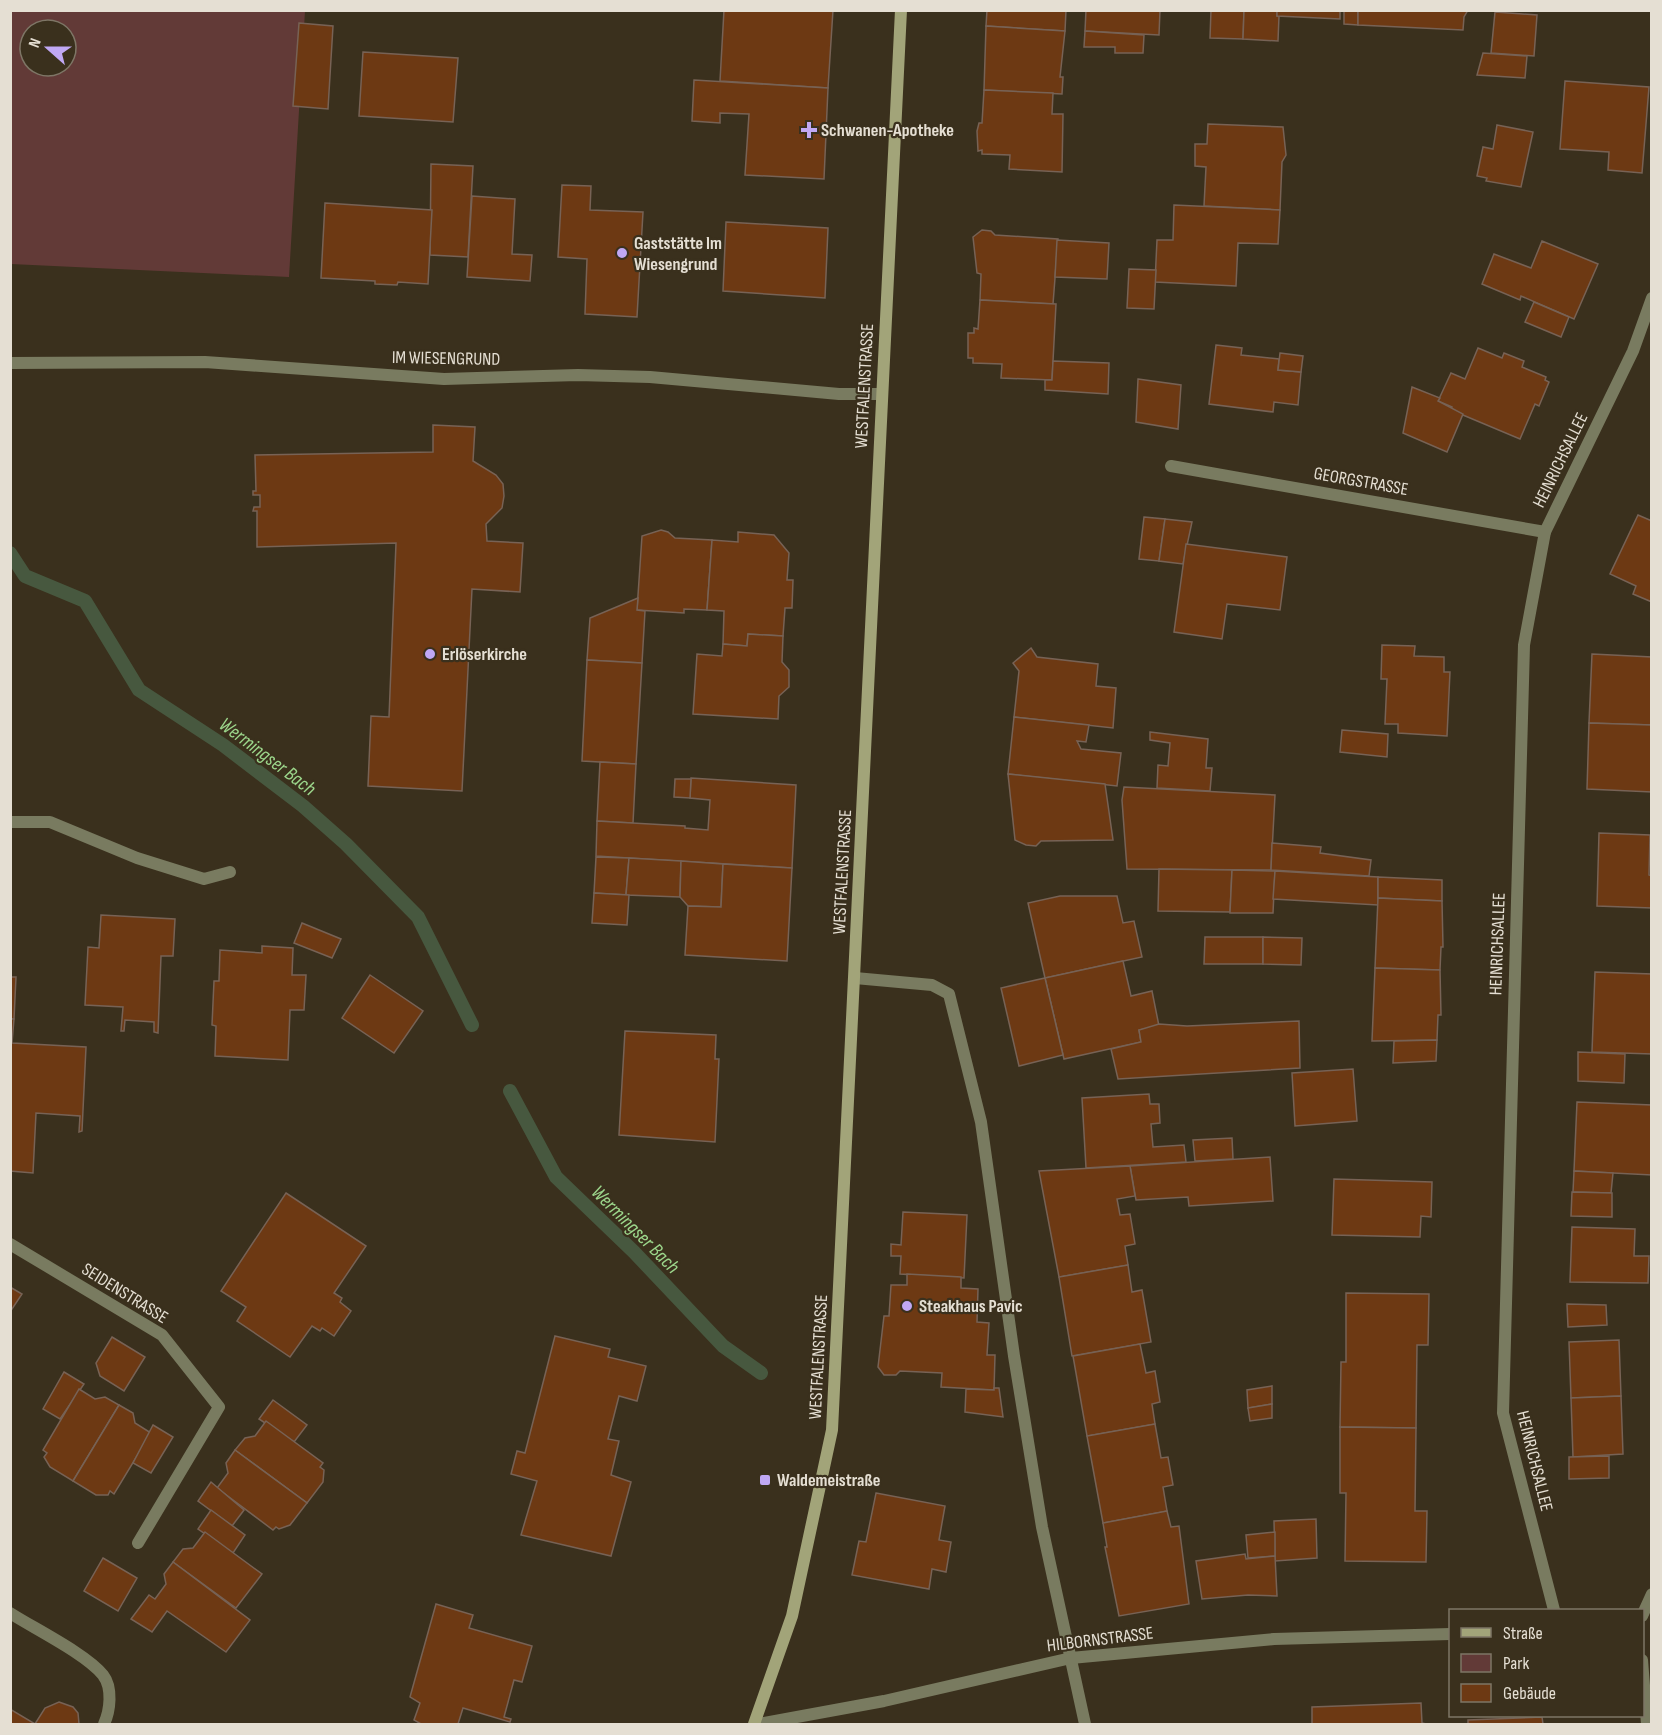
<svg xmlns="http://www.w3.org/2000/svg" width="1662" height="1735" viewBox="0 0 1662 1735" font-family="'Sofia Sans Condensed',sans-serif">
  <rect width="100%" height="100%" fill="#3a301d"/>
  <path fill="#623a37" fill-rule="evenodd" d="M 11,11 L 305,11 L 289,277 L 11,264 ZM 30,30 L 66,30 L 66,66 L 30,66 Z"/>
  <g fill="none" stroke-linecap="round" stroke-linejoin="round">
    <g stroke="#47583f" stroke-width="14">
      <path d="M 10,553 L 25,576 L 85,601 L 139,690 L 223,745 L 303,806 L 346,844 L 418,917 L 472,1025"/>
      <path d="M 510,1091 L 556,1177 L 634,1252 L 723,1346 L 761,1373"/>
    </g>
  </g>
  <g fill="#6d3913" stroke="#776255" stroke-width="1.5">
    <path d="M 724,10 L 833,10 L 828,88 L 720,81 Z"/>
    <path d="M 987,10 L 1066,10 L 1065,31 L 986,26 Z"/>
    <path d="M 1086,10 L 1160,10 L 1159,35 L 1085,31 Z"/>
    <path d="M 1211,10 L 1244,10 L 1243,39 L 1210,38 Z"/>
    <path d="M 1244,10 L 1277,10 L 1277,16 L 1279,16 L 1278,41 L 1243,39 Z"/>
    <path d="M 1277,10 L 1340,10 L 1340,19 L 1277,16 Z"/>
    <path d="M 1344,10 L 1358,10 L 1358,25 L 1344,24 Z"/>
    <path d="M 1358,10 L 1468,10 L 1464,17 L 1463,30 L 1358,25 Z"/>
    <path d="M 1495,12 L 1537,15 L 1534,56 L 1491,53 Z"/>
    <path d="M 299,23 L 333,26 L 328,109 L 293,106 Z"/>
    <path d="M 986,26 L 1065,31 L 1060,77 L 1063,77 L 1062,94 L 984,90 Z"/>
    <path d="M 1085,31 L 1144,35 L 1143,53 L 1115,53 L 1115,47 L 1084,47 Z"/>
    <path d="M 363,52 L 458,58 L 453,122 L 359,116 Z"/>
    <path d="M 1483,53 L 1527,56 L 1525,78 L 1477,75 Z"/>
    <path d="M 694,80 L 828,88 L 824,179 L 745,175 L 749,114 L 720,113 L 720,123 L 692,121 Z"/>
    <path d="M 1565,81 L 1649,87 L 1642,173 L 1608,170 L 1609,152 L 1560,149 Z"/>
    <path d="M 984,90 L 1053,93 L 1052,114 L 1063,114 L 1062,172 L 1009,169 L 1010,155 L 982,154 L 982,150 L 978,151 L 977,131 L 979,123 L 982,123 Z"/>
    <path d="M 1208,124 L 1283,127 L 1286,155 L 1282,162 L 1280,210 L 1204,206 L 1206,167 L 1195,166 L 1195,144 L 1207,144 Z"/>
    <path d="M 1497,125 L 1533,132 L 1521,187 L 1486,181 L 1487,178 L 1477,176 L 1483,147 L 1493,149 Z"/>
    <path d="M 431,164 L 473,166 L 468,257 L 430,255 Z"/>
    <path d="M 562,185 L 591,186 L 590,210 L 643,212 L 637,317 L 585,314 L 587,259 L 558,257 Z"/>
    <path d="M 472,196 L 515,199 L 512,254 L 532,255 L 530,281 L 467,277 Z"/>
    <path d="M 325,203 L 432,210 L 428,284 L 398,282 L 397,285 L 375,284 L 375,281 L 321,278 Z"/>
    <path d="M 1174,205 L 1280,210 L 1278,244 L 1238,243 L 1236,286 L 1155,282 L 1157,240 L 1173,240 Z"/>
    <path d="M 726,222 L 828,228 L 825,298 L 723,291 Z"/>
    <path d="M 982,230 L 991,231 L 995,235 L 1058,239 L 1053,304 L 980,300 L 981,274 L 977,273 L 973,237 Z"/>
    <path d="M 1057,240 L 1109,243 L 1107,279 L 1055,277 Z"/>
    <path d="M 1542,241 L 1598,264 L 1574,319 L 1521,296 L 1520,300 L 1482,284 L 1494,254 L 1531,268 Z"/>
    <path d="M 1129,269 L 1156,270 L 1154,309 L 1127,308 Z"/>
    <path d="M 980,300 L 1056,304 L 1052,380 L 1001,378 L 1002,364 L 973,363 L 973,358 L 968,358 L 968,333 L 974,333 L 974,328 L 978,329 Z"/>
    <path d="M 1534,302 L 1569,317 L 1561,337 L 1525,322 Z"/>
    <path d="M 1216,345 L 1242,348 L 1241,355 L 1279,359 L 1278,370 L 1301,372 L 1298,405 L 1274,402 L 1273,412 L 1209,404 Z"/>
    <path d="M 1478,348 L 1502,358 L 1504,353 L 1524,361 L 1522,367 L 1546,377 L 1545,380 L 1549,382 L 1539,406 L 1535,404 L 1520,439 L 1451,410 L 1452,407 L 1438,401 L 1451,373 L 1465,379 Z"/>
    <path d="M 1280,353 L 1303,356 L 1301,372 L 1278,370 Z"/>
    <path d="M 1053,361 L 1109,363 L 1108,394 L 1045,390 L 1045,380 L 1052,380 Z"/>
    <path d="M 1138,379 L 1181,385 L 1178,429 L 1136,422 Z"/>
    <path d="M 1412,387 L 1440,398 L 1438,401 L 1463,414 L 1447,452 L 1403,433 Z"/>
    <path d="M 433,425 L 475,427 L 473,461 L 496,475 L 503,484 L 504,496 L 502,508 L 486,524 L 487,541 L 523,543 L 520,592 L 472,589 L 462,791 L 368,786 L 371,716 L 389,717 L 396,543 L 257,547 L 257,511 L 253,511 L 254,507 L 260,507 L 260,495 L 253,495 L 253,491 L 256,491 L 255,455 L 433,452 Z"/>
    <path d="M 1638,515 L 1652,521 L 1652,602 L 1633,594 L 1636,586 L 1610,574 Z"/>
    <path d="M 1144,517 L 1165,519 L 1159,561 L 1139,559 Z"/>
    <path d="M 1165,519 L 1192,522 L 1183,564 L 1159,561 Z"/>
    <path d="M 661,530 L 668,532 L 675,538 L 712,540 L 707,610 L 684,609 L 684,613 L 637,610 L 642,536 Z"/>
    <path d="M 738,532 L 774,535 L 789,553 L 787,580 L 793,580 L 792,608 L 785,608 L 783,636 L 748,634 L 747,646 L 723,644 L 724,611 L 707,610 L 712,540 L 738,542 Z"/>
    <path d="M 1186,544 L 1287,557 L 1280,610 L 1227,604 L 1222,639 L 1174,632 Z"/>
    <path d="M 638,598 L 637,610 L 645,611 L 642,663 L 587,660 L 590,618 Z"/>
    <path d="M 748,634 L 783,636 L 782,662 L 789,670 L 789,687 L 779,696 L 778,719 L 693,714 L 697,654 L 722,656 L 723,644 L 747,646 Z"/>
    <path d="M 1382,645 L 1415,646 L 1414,656 L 1444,657 L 1444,672 L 1450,672 L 1447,736 L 1398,733 L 1398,724 L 1385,724 L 1387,679 L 1381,679 Z"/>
    <path d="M 1031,648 L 1037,657 L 1098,664 L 1096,686 L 1116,688 L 1113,728 L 1014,717 L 1019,671 L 1013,663 Z"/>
    <path d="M 1592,654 L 1652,657 L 1652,725 L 1589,723 Z"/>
    <path d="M 587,660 L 642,663 L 636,764 L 582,761 Z"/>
    <path d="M 1014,717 L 1089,725 L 1086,742 L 1077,741 L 1081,749 L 1121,753 L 1117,786 L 1008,774 Z"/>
    <path d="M 1589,723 L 1652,725 L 1652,792 L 1587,789 Z"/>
    <path d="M 1342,730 L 1388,734 L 1387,757 L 1340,752 Z"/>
    <path d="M 1150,732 L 1208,739 L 1206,768 L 1212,768 L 1210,791 L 1157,788 L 1158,765 L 1168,766 L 1170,743 L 1150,740 Z"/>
    <path d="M 600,762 L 636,764 L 633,823 L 597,821 Z"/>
    <path d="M 1008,774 L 1105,784 L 1113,840 L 1041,841 L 1036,846 L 1026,845 L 1015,840 Z"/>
    <path d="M 691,778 L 796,785 L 792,868 L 596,856 L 597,821 L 685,826 L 685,828 L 708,830 L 710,800 L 690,798 Z"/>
    <path d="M 675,779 L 691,779 L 690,798 L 674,797 Z"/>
    <path d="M 1124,787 L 1275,795 L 1271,870 L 1127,869 L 1122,800 Z"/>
    <path d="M 1599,833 L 1650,835 L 1649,875 L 1652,876 L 1652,908 L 1597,906 Z"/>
    <path d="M 1272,843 L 1321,847 L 1320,853 L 1371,860 L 1369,876 L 1271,870 Z"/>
    <path d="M 596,857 L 629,858 L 626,895 L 594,893 Z"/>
    <path d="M 629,858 L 681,861 L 680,897 L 626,895 Z"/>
    <path d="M 681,861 L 723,864 L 721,907 L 688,906 L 680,897 Z"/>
    <path d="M 723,864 L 792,868 L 787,961 L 685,955 L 688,906 L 721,907 Z"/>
    <path d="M 1159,869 L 1232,870 L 1230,912 L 1158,911 Z"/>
    <path d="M 1232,870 L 1275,871 L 1273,913 L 1230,913 Z"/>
    <path d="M 1275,871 L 1378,877 L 1378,905 L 1273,899 Z"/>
    <path d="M 1378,877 L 1442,880 L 1442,901 L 1378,898 Z"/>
    <path d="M 594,893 L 629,895 L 627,925 L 592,923 Z"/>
    <path d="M 1060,896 L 1117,896 L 1123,923 L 1134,921 L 1142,957 L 1045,978 L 1028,903 Z"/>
    <path d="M 1378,898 L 1442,901 L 1443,947 L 1441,947 L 1440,970 L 1375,968 Z"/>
    <path d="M 101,915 L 175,919 L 173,956 L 161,956 L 158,1033 L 154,1032 L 154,1022 L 125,1020 L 124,1031 L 121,1031 L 123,1007 L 85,1005 L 88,947 L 99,948 Z"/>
    <path d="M 302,923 L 341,939 L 332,958 L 294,943 Z"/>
    <path d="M 1205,937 L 1263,937 L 1263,964 L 1204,964 Z"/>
    <path d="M 1263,937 L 1302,938 L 1301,965 L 1263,964 Z"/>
    <path d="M 262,946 L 293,948 L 292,975 L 306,975 L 304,1010 L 290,1010 L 288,1060 L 215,1056 L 216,1026 L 212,1025 L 214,981 L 219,981 L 220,950 L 262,953 Z"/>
    <path d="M 1123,961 L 1131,996 L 1152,991 L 1159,1026 L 1139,1030 L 1141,1042 L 1064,1059 L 1045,978 Z"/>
    <path d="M 1375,968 L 1440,970 L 1441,1015 L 1438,1015 L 1437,1040 L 1372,1041 Z"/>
    <path d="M 1595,972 L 1652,974 L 1652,1054 L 1592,1052 Z"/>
    <path d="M 370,975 L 423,1011 L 394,1053 L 342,1018 Z"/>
    <path d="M 10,977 L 16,977 L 14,1019 L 10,1019 Z"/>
    <path d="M 1045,978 L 1063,1055 L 1019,1066 L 1001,988 Z"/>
    <path d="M 10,1019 L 14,1019 L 12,1043 L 86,1047 L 82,1131 L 79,1132 L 80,1116 L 36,1113 L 33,1173 L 10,1171 Z"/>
    <path d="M 1299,1021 L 1300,1068 L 1118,1079 L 1111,1049 L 1141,1042 L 1139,1030 L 1159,1024 L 1187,1026 Z"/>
    <path d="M 625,1031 L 716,1035 L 715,1059 L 719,1059 L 715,1142 L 619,1135 Z"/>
    <path d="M 1437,1040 L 1436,1061 L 1393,1063 L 1394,1041 Z"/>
    <path d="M 1578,1052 L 1625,1054 L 1624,1083 L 1578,1081 Z"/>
    <path d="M 1353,1069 L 1357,1121 L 1295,1126 L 1292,1073 Z"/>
    <path d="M 1149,1094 L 1150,1104 L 1159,1104 L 1160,1123 L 1151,1124 L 1153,1147 L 1184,1145 L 1186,1162 L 1086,1168 L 1082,1098 Z"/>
    <path d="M 1577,1102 L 1652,1105 L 1652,1175 L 1574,1171 Z"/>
    <path d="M 1232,1138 L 1233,1159 L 1195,1161 L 1193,1140 Z"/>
    <path d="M 1270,1157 L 1273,1201 L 1189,1206 L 1188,1197 L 1136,1200 L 1130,1166 Z"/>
    <path d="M 1130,1166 L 1135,1196 L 1117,1199 L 1120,1215 L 1130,1214 L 1135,1244 L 1125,1246 L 1128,1265 L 1059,1277 L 1039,1171 Z"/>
    <path d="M 1574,1171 L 1613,1173 L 1611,1193 L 1573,1192 Z"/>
    <path d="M 1334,1179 L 1432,1182 L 1431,1217 L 1421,1216 L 1420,1237 L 1332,1235 Z"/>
    <path d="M 1572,1192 L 1612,1193 L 1612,1217 L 1571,1216 Z"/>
    <path d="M 286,1193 L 366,1246 L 334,1293 L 342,1298 L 340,1302 L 351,1311 L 334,1336 L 322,1328 L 320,1331 L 312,1326 L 290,1357 L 237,1321 L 246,1307 L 221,1291 Z"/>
    <path d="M 903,1212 L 967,1215 L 964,1278 L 900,1274 L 901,1256 L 891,1256 L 891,1244 L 901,1245 Z"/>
    <path d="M 1572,1227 L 1635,1229 L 1634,1256 L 1649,1256 L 1648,1283 L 1570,1282 Z"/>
    <path d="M 1128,1265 L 1132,1292 L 1142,1290 L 1151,1342 L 1072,1356 L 1059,1277 Z"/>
    <path d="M 907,1274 L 961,1277 L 961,1288 L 978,1289 L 977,1322 L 989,1323 L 987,1355 L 995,1355 L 994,1390 L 941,1387 L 942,1373 L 900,1371 L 896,1375 L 884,1375 L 878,1367 L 884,1316 L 889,1316 L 891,1285 L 907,1285 Z"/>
    <path d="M 10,1287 L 22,1294 L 10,1312 Z"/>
    <path d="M 1346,1293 L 1429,1294 L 1428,1345 L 1417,1345 L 1416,1428 L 1340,1427 L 1341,1362 L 1346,1362 Z"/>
    <path d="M 1567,1304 L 1606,1305 L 1607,1325 L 1568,1327 Z"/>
    <path d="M 555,1336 L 610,1349 L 608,1357 L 646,1366 L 637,1401 L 619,1396 L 608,1439 L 619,1441 L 611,1475 L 631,1482 L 611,1556 L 521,1535 L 537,1481 L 511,1474 L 517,1451 L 525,1453 Z"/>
    <path d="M 112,1337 L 145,1357 L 124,1391 L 100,1376 L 96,1363 Z"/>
    <path d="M 1619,1340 L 1621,1396 L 1571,1398 L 1569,1342 Z"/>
    <path d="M 1140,1344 L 1146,1373 L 1155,1371 L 1160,1402 L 1152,1404 L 1155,1424 L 1087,1436 L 1073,1356 Z"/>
    <path d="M 64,1372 L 84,1384 L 60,1419 L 43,1409 Z"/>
    <path d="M 1272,1386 L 1272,1404 L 1248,1408 L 1247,1390 Z"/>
    <path d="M 994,1388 L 999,1388 L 1003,1417 L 965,1412 L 966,1389 L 994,1390 Z"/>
    <path d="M 79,1389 L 95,1399 L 105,1397 L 119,1405 L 73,1481 L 50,1467 L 44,1457 L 47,1453 L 43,1450 Z"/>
    <path d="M 1621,1396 L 1623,1454 L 1573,1457 L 1571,1398 Z"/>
    <path d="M 273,1400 L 307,1425 L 294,1442 L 259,1419 Z"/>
    <path d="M 1272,1404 L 1272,1418 L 1250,1421 L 1248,1408 Z"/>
    <path d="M 119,1405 L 133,1413 L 135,1423 L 151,1433 L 114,1494 L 110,1491 L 108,1495 L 96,1495 L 73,1481 Z"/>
    <path d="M 266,1421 L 323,1463 L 320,1467 L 324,1470 L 323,1482 L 307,1503 L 235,1450 L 245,1438 L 255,1436 Z"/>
    <path d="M 1155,1424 L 1161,1458 L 1168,1457 L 1173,1485 L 1163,1487 L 1167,1511 L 1103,1523 L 1087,1436 Z"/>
    <path d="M 153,1425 L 173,1437 L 151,1473 L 133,1463 Z"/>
    <path d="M 1340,1427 L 1416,1428 L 1415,1511 L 1427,1511 L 1426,1562 L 1345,1561 L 1346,1493 L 1340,1493 Z"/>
    <path d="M 235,1450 L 307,1503 L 290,1525 L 279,1529 L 276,1527 L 273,1530 L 217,1488 L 228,1473 L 226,1463 Z"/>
    <path d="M 1609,1456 L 1609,1478 L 1569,1479 L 1569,1457 Z"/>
    <path d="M 211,1482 L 244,1510 L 232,1526 L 198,1501 Z"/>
    <path d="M 876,1493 L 945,1506 L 939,1540 L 951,1542 L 946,1572 L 932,1569 L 929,1589 L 852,1575 L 859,1541 L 866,1542 Z"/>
    <path d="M 211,1510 L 245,1535 L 233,1553 L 198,1529 Z"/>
    <path d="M 1167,1511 L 1171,1527 L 1179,1526 L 1189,1604 L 1119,1616 L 1105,1547 L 1107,1547 L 1103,1523 Z"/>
    <path d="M 1316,1519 L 1317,1558 L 1275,1561 L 1274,1521 Z"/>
    <path d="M 205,1532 L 262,1574 L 236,1608 L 173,1562 L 183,1549 L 193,1548 Z"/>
    <path d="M 1275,1532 L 1275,1556 L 1248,1558 L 1246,1535 Z"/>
    <path d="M 1245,1554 L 1246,1559 L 1275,1556 L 1277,1596 L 1248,1595 L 1202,1599 L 1196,1561 Z"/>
    <path d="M 103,1558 L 137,1578 L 118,1611 L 84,1591 Z"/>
    <path d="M 173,1562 L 250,1620 L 226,1652 L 167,1611 L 152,1632 L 131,1619 L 149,1595 L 155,1599 L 166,1584 L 164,1574 Z"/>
    <path d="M 436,1604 L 473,1615 L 469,1628 L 532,1646 L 522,1682 L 514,1680 L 504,1717 L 511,1719 L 510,1722 L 463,1708 L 458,1724 L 421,1724 L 414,1720 L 420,1703 L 410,1697 Z"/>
    <path d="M 59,1702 L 73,1707 L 78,1713 L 79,1724 L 10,1724 L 10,1709 L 35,1724 L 45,1708 Z"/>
    <path d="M 1421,1703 L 1422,1723 L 1426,1724 L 1312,1724 L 1312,1707 Z"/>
    <path d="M 1542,1717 L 1543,1724 L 1468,1724 L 1468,1720 Z"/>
  </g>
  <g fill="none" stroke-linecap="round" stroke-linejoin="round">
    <g stroke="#797b60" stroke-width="12">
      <path d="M 10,822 L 50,822 L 137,858 L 204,879 L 230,872"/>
      <path d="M 10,1613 C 35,1629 86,1654 103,1675 C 113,1688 110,1711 104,1724"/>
    </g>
    <g stroke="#797b60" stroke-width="12">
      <path d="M 10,363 L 205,362 L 444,379 L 578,375 L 650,377 L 839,394 L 881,394"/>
      <path d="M 1171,466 L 1545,532"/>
      <path d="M 855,978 L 932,985 L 949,994 L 981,1122 L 1014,1356 L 1042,1527 L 1085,1724"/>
      <path d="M 10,1244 L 162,1335 L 219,1407 L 138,1543"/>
      <path d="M 1554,1610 L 1503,1413 L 1524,645 L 1545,532 L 1633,351 L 1652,298"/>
      <path d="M 1642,1616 L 1652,1594"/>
      <path d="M 1642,1660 L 1647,1724"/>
      <path d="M 759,1724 L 884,1701 L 1071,1658 L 1274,1639 L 1450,1634"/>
    </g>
    <path stroke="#a2a479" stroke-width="12" d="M 754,1724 L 792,1616 L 832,1430 L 901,10"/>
  </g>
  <g fill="#c0a8f4" stroke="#3a301d" stroke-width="2">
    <path d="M806 121h6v6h6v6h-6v6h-6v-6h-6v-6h6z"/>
    <circle cx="622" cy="253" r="6"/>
    <circle cx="430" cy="654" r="6"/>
    <circle cx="907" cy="1306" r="6"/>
    <rect x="759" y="1474" width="12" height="12" rx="3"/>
  </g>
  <g text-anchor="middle" stroke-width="4.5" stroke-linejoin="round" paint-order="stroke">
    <g font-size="18" font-weight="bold" fill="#e5dfd3" stroke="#3a301d" text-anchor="start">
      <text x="821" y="136">Schwanen-Apotheke</text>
      <text x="634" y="249">Gaststätte Im<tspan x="634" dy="21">Wiesengrund</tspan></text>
      <text x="442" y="660">Erlöserkirche</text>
      <text x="919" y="1312">Steakhaus Pavic</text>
      <text x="777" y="1486">Waldemeistraße</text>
    </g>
    <g font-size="18" fill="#e5dfd3" stroke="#3a301d">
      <text transform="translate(446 358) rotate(1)" y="6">IM WIESENGRUND</text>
      <text transform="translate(864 386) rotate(-87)" y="6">WESTFALENSTRASSE</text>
      <text transform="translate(1560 460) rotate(-64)" y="6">HEINRICHSALLEE</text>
      <text transform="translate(1361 481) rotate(10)" y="6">GEORGSTRASSE</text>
      <text transform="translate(842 872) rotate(-87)" y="6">WESTFALENSTRASSE</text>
      <text transform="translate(1497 944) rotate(-88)" y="6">HEINRICHSALLEE</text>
      <text transform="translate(125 1293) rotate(32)" y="6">SEIDENSTRASSE</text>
      <text transform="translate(818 1357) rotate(-87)" y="6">WESTFALENSTRASSE</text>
      <text transform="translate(1535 1461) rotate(76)" y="6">HEINRICHSALLEE</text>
      <text transform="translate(1100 1639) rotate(-7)" y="6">HILBORNSTRASSE</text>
    </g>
    <g font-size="20" font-style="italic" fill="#9cd68b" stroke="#3a301d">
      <text transform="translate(268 756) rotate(37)" y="7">Wermingser Bach</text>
      <text transform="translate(636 1229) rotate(45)" y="7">Wermingser Bach</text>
    </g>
  </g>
  <rect width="1662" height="1735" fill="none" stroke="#e5dfd3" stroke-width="24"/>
  <rect x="1449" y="1609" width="195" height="108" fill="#3a301d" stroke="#7e7666" stroke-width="1.5"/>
  <rect x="1461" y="1628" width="30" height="9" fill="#a2a479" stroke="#7e7666" stroke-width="1.5"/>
  <text x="1503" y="1639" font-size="18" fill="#e5dfd3">Straße</text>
  <rect x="1461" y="1654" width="30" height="18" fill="#623a37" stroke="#7e7666" stroke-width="1.5"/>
  <text x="1503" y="1669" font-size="18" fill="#e5dfd3">Park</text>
  <rect x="1461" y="1684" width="30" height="18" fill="#6d3913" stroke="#7e7666" stroke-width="1.5"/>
  <text x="1503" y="1699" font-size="18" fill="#e5dfd3">Gebäude</text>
  <g transform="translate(48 48) rotate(291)"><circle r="28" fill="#3a301d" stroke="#7e7666" stroke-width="1.5"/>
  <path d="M0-4.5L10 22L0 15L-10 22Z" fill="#c0a8f4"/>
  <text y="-9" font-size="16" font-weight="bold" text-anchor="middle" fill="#e5dfd3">N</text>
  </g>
</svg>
